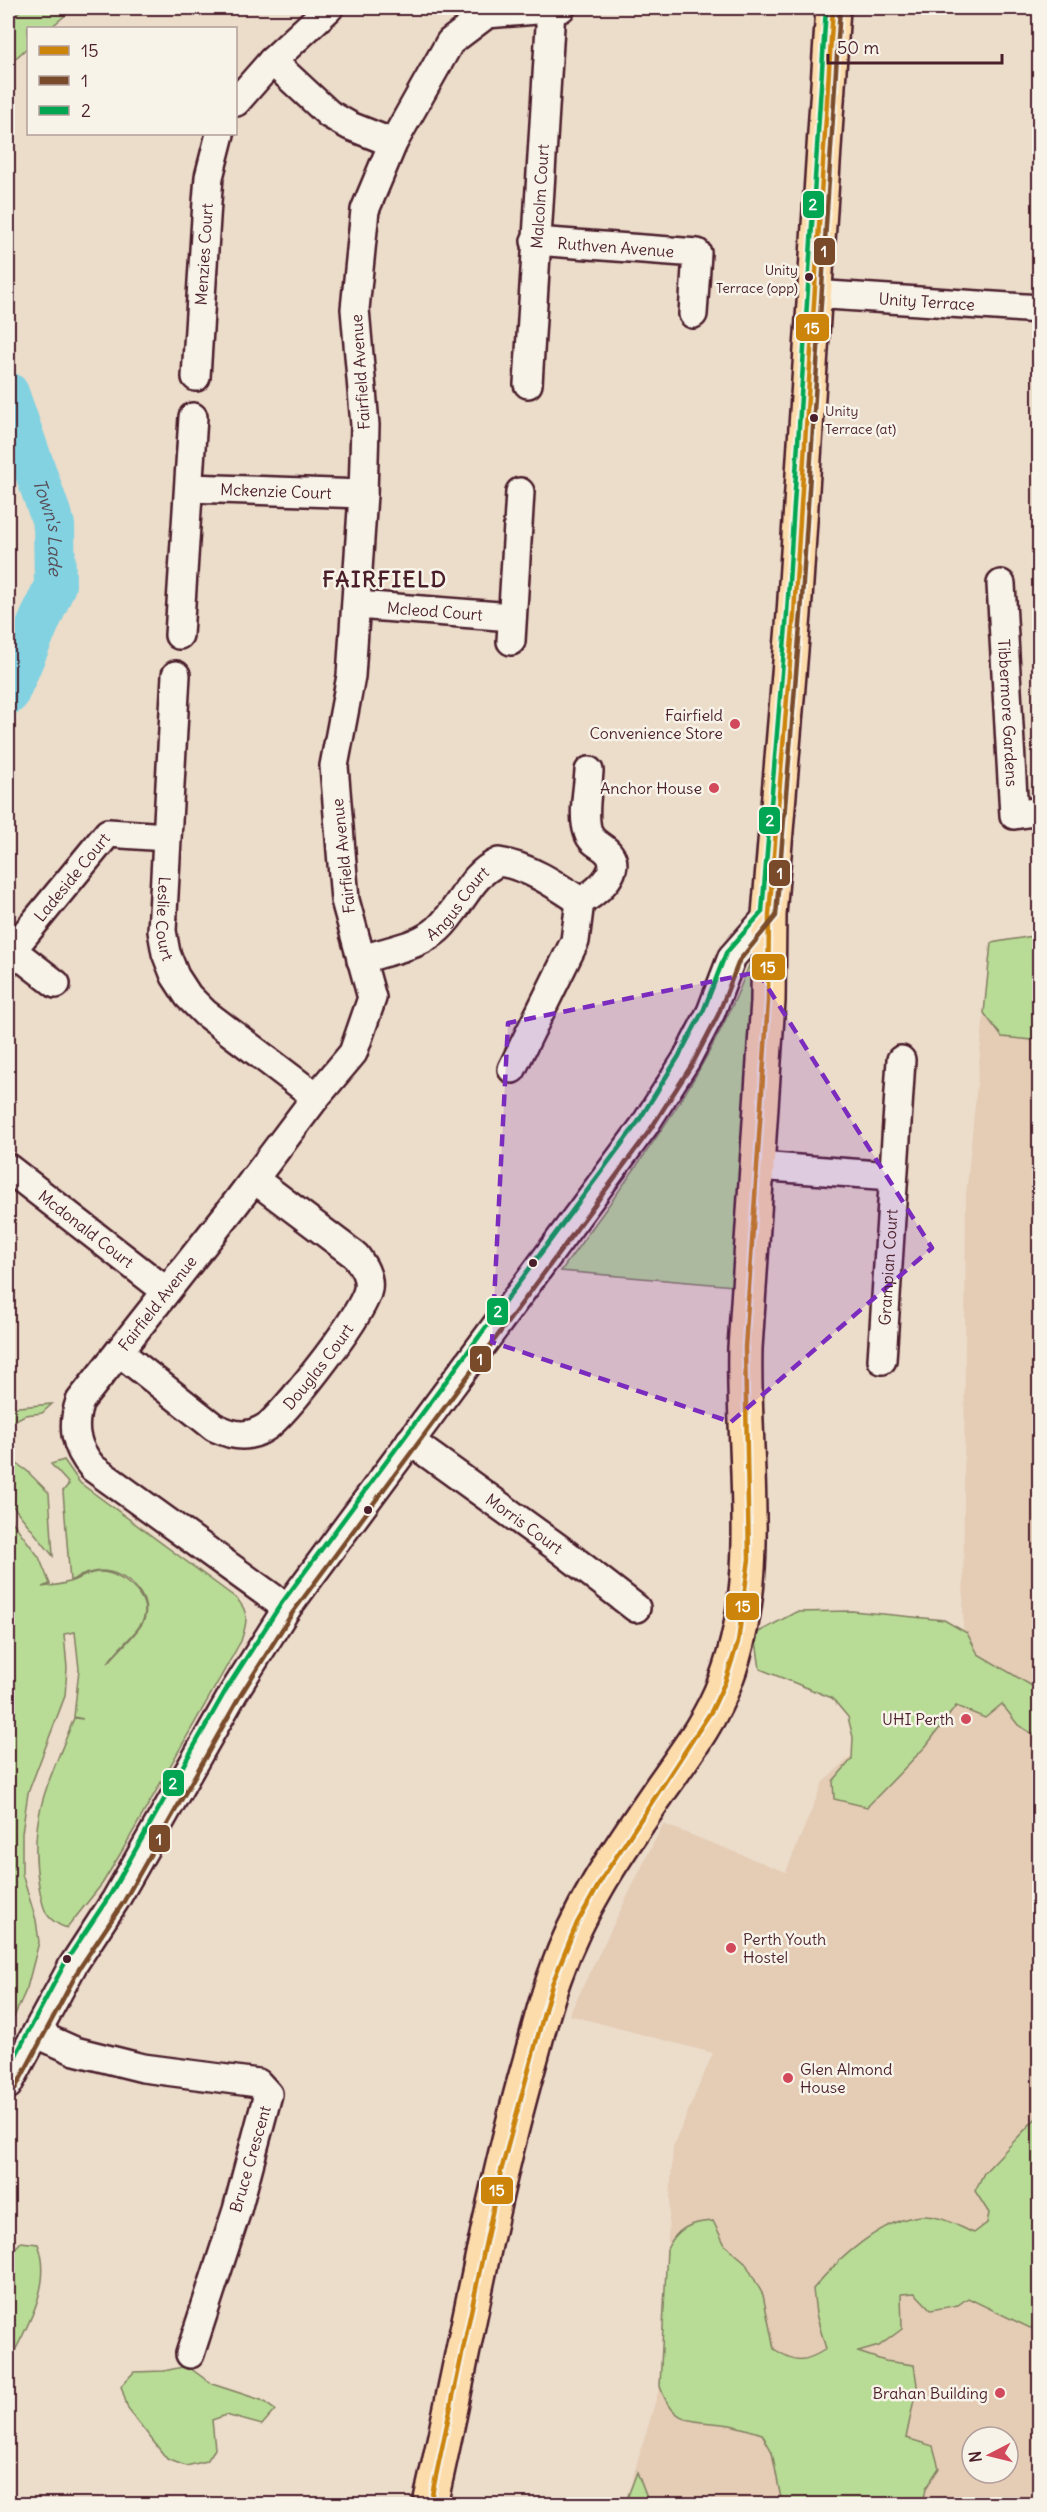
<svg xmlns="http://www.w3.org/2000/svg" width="1047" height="2512" viewBox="0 0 1047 2512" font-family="Delius,sans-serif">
  <rect width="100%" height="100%" fill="#ecdcca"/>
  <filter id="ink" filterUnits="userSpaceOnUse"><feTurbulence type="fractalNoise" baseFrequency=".0167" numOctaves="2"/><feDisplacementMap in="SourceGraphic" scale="12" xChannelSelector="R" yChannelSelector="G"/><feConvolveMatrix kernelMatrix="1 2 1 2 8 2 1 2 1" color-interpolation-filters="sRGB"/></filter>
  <g filter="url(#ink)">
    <path fill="#e4ccb5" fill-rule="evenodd" d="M 1039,935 L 1039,2504 L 625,2504 L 660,2386 L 673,2147 L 713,2053 L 569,2015 L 663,1824 L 786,1872 L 823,1782 L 963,1655 L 966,1196 L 991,943 ZM 972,2437 L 1008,2437 L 1008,2473 L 972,2473 Z"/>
    <g fill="#b8dc96" stroke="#817e60" stroke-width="1.5">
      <path d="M 23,8 L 74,8 L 50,28 L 28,28 L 28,47 L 8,65 L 8,22 Z"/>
      <path d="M 1039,935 L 1039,1033 L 1032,1040 L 1002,1037 L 984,1013 L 991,943 Z"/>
      <path d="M 757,958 L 734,1286 L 561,1271 C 633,1170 708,1078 751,960 Z"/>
      <path d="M 52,1404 L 42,1413 L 25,1415 L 8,1424 L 8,1408 Z"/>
      <path d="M 8,1458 L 26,1470 L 49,1493 L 53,1556 L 8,1500 Z"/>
      <path d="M 64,1460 L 80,1483 L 236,1598 C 250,1612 247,1623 241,1641 L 122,1851 L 102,1884 L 67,1928 C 44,1920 43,1908 39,1886 C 27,1816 50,1781 74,1718 L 83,1719 L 74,1717 L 79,1669 L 75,1632 L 64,1634 L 67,1668 L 65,1696 L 28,1793 L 22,1833 L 22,1874 L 36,1920 L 39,1942 L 27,1988 L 8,2030 L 8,1516 L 39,1557 L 50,1584 L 42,1587 C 51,1586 61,1585 69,1582 C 80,1579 88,1572 100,1572 C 121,1572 153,1597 143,1620 C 136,1636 116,1648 108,1663 C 116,1653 140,1631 144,1620 C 153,1595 124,1571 101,1571 C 90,1571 79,1576 70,1581 L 63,1491 L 69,1484 L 51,1464 Z"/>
      <path d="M 852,1611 L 944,1620 L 967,1633 L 978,1654 L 1039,1690 L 1039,1738 L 1018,1725 L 1002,1704 L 985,1718 L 956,1706 L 926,1746 L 867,1807 L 834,1799 L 833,1781 L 852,1759 L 853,1737 L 848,1717 L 832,1698 L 760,1669 L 755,1634 L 796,1612 Z"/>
      <path d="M 1039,2115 L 1039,2325 L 1030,2328 L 968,2298 L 958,2305 L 931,2310 L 915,2293 L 901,2294 L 902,2329 L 879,2346 L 858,2352 L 885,2361 L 914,2365 L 917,2385 L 906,2438 L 933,2446 L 939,2468 L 926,2488 L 923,2504 L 782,2504 L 772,2452 L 762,2434 C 752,2431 741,2427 730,2425 C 695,2420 673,2427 660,2386 L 667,2249 C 677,2228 691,2222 713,2221 L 725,2245 L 745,2262 L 763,2295 L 774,2349 C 795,2363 805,2363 826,2349 L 816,2314 L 813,2289 C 837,2260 882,2218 922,2216 C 941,2215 957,2226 974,2233 L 987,2223 L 989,2213 L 975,2191 L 984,2173 Z"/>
      <path d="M 21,2242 L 38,2244 C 54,2284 26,2329 8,2364 L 8,2256 Z"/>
      <path d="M 187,2366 L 212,2384 L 261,2400 L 275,2410 L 262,2425 L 226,2415 L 212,2420 L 215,2449 L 207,2461 L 186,2466 L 167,2459 L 128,2409 L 121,2386 L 134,2372 L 164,2371 Z"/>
      <path d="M 637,2472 L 647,2498 L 653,2504 L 625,2504 Z"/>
    </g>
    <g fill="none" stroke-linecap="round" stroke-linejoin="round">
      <path stroke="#83d2e1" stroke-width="42" id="s1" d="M 8,393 L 54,525 L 55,585 L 8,694"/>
      <defs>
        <g id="minor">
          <path d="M 272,61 L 329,8"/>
          <path d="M 236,102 L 272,61 L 329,114 L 350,126 L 393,143"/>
          <path id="s2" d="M 535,241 L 697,253 L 693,314"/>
          <path id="s3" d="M 813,294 L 1040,309"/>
          <path id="s4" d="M 196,377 L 207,202 L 209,177 L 220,134"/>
          <path id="s5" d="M 528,384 L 551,10"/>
          <path id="s6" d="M 189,488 L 363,494"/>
          <path id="s7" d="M 1001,584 L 1014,815 L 1040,811"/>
          <path id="s8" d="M 357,605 L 512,617"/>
          <path d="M 179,635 L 193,417"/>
          <path d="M 511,641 L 520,492"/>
          <path id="s9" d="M 176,675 L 162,931 L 166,953 L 175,976 L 188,996 L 205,1013 L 316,1097"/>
          <path id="s10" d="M 361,960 C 386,950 417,948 438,929 C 461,908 469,875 499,862 C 528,866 556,885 580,901"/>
          <path id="s11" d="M 56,984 L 12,950 L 108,833 L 166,837"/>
          <path d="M 512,1069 L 575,941 L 580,901 C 593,896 622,872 610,855 C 604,845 592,845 588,832 C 582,815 588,789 589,771"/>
          <path d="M 758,1166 L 892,1176"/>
          <path id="s12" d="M 8,1168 L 166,1291"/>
          <path id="s13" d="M 119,1352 L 214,1427 C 226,1432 236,1437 250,1434 C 256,1433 266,1428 270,1424 C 291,1405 364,1314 368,1289 C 370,1276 363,1266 356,1256 L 254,1179"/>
          <path id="s14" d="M 882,1360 L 901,1060"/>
          <path id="s15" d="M 410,1441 L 561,1550 L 636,1608"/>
          <path id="s16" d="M 287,1608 L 93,1468 C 75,1447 71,1427 80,1401 L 233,1207 L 316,1097 L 353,1053 L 372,998 L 345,900 L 334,766 L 351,676 L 363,494 L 365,425 L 355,309 L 365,210 L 393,143 L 450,42 L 487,14 L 561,8"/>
          <path d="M 41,2028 L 48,2039 L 75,2051 L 143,2068 L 258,2083 L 268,2094 L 237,2210 L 190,2354"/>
          <path d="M 8,2085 L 73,1965 L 116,1899 L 234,1692 L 287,1608 L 644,1126 L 686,1060 L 711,1012 L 732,957 L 769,915"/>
        </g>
        <path id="major" d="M 430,2504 C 464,2357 488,2207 530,2061 C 538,2032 545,2002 556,1973 C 580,1904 621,1847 662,1787 C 685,1754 711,1720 725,1682 C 766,1575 742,1460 745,1348 L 768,1001 L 769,915 L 794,614 L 833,8"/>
      </defs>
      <use href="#minor" stroke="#4a1f2b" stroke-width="32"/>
      <use href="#major" stroke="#4a1f2b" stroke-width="38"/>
      <use href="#minor" stroke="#f7f3e8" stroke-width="27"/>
      <use href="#major" stroke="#fddcac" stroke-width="33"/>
      <defs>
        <path id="bus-1" d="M 430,2504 L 501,2171 L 552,1984 L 577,1923 L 603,1877 L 712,1710 L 725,1682 L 738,1642 L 749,1559 L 745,1348 L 768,1001 L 769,915 L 794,614 L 833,8"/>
        <path id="bus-2" d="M 15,2089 L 79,1969 L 123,1903 L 240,1696 L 293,1612 L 650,1130 L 693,1063 L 718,1015 L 739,961 L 776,916 L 801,614 L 840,8"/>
        <path id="bus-3" d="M 8,2070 L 66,1961 L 110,1895 L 227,1688 L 281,1604 L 638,1122 L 679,1056 L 704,1009 L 726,953 L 762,912 L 787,613 L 826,8"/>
      </defs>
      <use href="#bus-1" stroke="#f7f3e8" stroke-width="9"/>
      <use href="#bus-2" stroke="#f7f3e8" stroke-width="9"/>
      <use href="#bus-3" stroke="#f7f3e8" stroke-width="9"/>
      <use href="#bus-1" stroke="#cc840b" stroke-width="4.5"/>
      <use href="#bus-2" stroke="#7a4b2a" stroke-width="4.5"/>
      <use href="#bus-3" stroke="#00a651" stroke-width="4.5"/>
    </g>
  </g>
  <path fill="#7b2cbf" fill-opacity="0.2" stroke="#7b2cbf" stroke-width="4.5" stroke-dasharray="12 8" stroke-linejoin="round" d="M 758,972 L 932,1248 L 731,1422 L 492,1342 L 508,1023 Z"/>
  <g fill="#4a1f2b" stroke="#f7f3e8" stroke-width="2">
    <circle cx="809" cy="277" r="5"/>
    <circle cx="814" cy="418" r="5"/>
    <circle cx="533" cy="1263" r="5"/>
    <circle cx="368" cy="1510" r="5"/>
    <circle cx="67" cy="1959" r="5"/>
  </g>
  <g fill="#d1495b" stroke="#f7f3e8" stroke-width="2">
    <circle cx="735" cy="724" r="6"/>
    <circle cx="714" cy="788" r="6"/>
    <circle cx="966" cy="1719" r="6"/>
    <circle cx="731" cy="1948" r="6"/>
    <circle cx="788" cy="2078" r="6"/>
    <circle cx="1000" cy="2393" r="6"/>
  </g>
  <g text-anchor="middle" stroke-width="5" stroke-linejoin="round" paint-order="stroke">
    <g font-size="14" fill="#4a1f2b" stroke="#f7f3e8" text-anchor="end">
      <text x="798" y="275">Unity<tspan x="798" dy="18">Terrace (opp)</tspan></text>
      <text x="825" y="416" text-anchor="start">Unity<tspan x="825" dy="18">Terrace (at)</tspan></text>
    </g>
    <g font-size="16" fill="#4a1f2b" stroke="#f7f3e8">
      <text dy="6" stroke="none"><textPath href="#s5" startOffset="188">Malcolm Court</textPath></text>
      <text dy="6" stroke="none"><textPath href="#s2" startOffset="81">Ruthven Avenue</textPath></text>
      <text dy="6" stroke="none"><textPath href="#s4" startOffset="123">Menzies Court</textPath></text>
      <text dy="6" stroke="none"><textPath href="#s3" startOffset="114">Unity Terrace</textPath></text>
      <text transform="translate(360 372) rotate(-94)" y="6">Fairfield Avenue</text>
      <text dy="6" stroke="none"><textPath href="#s6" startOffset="87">Mckenzie Court</textPath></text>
      <text dy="6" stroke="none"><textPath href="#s8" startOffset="78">Mcleod Court</textPath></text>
      <text dy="6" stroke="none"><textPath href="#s7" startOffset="129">Tibbermore Gardens</textPath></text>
      <text transform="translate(343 856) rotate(-96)" y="6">Fairfield Avenue</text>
      <text dy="6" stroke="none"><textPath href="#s11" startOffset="150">Ladeside Court</textPath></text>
      <text dy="6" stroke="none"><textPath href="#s10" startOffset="116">Angus Court</textPath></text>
      <text dy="6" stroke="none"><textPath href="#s9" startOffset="244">Leslie Court</textPath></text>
      <text dy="6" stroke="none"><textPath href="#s12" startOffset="99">Mcdonald Court</textPath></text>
      <text dy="6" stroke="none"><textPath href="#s14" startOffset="93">Grampian Court</textPath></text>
      <text dy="6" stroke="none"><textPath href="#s16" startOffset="436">Fairfield Avenue</textPath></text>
      <text dy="6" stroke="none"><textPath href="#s13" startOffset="256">Douglas Court</textPath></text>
      <text dy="6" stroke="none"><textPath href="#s15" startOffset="141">Morris Court</textPath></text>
      <text transform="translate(250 2159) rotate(-74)" y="6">Bruce Crescent</text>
    </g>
    <g font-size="16" fill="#4a1f2b" stroke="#f7f3e8" text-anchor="end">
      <text x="723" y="721">Fairfield<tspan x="723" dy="18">Convenience Store</tspan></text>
      <text x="702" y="794">Anchor House</text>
      <text x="954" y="1725">UHI Perth</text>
      <text x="743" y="1945" text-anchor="start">Perth Youth<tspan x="743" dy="18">Hostel</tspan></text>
      <text x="800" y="2075" text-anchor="start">Glen Almond<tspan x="800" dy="18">House</tspan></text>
      <text x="988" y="2399">Brahan Building</text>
    </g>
    <g font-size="18" font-style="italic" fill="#584c58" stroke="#f7f3e8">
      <text dy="6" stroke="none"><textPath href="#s1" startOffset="141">Town's Lade</textPath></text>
    </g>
    <g font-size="22" font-weight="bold" letter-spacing="1.5" fill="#4a1f2b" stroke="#f7f3e8">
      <text x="385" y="587">FAIRFIELD</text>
    </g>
  </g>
  <g stroke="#f7f3e8" stroke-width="2">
    <rect x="802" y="190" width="23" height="29" rx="6" fill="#00a651"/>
    <rect x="813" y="237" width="23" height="29" rx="6" fill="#7a4b2a"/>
    <rect x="795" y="313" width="35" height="29" rx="6" fill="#cc840b"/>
    <rect x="758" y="806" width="23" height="29" rx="6" fill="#00a651"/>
    <rect x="768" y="859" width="23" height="28" rx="6" fill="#7a4b2a"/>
    <rect x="751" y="953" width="35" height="28" rx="6" fill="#cc840b"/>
    <rect x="486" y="1297" width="23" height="29" rx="6" fill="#00a651"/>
    <rect x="469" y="1345" width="23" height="28" rx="6" fill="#7a4b2a"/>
    <rect x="725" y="1592" width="35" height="29" rx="6" fill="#cc840b"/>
    <rect x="162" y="1769" width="23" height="28" rx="6" fill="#00a651"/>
    <rect x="148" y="1824" width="23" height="29" rx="6" fill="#7a4b2a"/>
    <rect x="480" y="2176" width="34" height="29" rx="6" fill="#cc840b"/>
  </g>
  <g font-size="16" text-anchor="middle" font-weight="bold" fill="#fff">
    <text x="813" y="210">2</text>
    <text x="824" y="257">1</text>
    <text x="812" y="334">15</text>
    <text x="770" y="826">2</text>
    <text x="780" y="879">1</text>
    <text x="768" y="973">15</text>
    <text x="498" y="1317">2</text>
    <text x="480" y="1365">1</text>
    <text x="743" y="1612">15</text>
    <text x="173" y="1789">2</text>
    <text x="159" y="1845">1</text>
    <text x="497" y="2196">15</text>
  </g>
  <rect width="1047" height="2512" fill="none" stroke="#f7f3e8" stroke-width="30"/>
  <rect x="15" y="15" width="1017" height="2482" fill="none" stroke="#4a1f2b" stroke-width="2" filter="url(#ink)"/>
  <rect x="27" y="27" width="210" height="108" fill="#f7f3e8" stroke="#b29e9c" stroke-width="1.5"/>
  <rect x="39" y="46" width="30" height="9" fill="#cc840b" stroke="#b29e9c" stroke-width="1.5"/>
  <text x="81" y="57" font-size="18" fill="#4a1f2b">15</text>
  <rect x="39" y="76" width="30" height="9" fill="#7a4b2a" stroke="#b29e9c" stroke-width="1.5"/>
  <text x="81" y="87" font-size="18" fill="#4a1f2b">1</text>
  <rect x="39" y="106" width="30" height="9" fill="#00a651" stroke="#b29e9c" stroke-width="1.5"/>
  <text x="81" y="117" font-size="18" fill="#4a1f2b">2</text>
  <g transform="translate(990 2455) rotate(263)"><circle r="28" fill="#f7f3e8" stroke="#b29e9c" stroke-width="1.5"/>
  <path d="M0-4.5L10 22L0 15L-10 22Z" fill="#d1495b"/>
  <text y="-9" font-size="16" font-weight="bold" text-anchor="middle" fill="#4a1f2b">N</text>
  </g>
  <path d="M828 54v9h174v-9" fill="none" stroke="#4a1f2b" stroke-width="3"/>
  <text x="837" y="54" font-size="18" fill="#4a1f2b" stroke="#f7f3e8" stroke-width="4.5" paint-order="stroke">50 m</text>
</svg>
